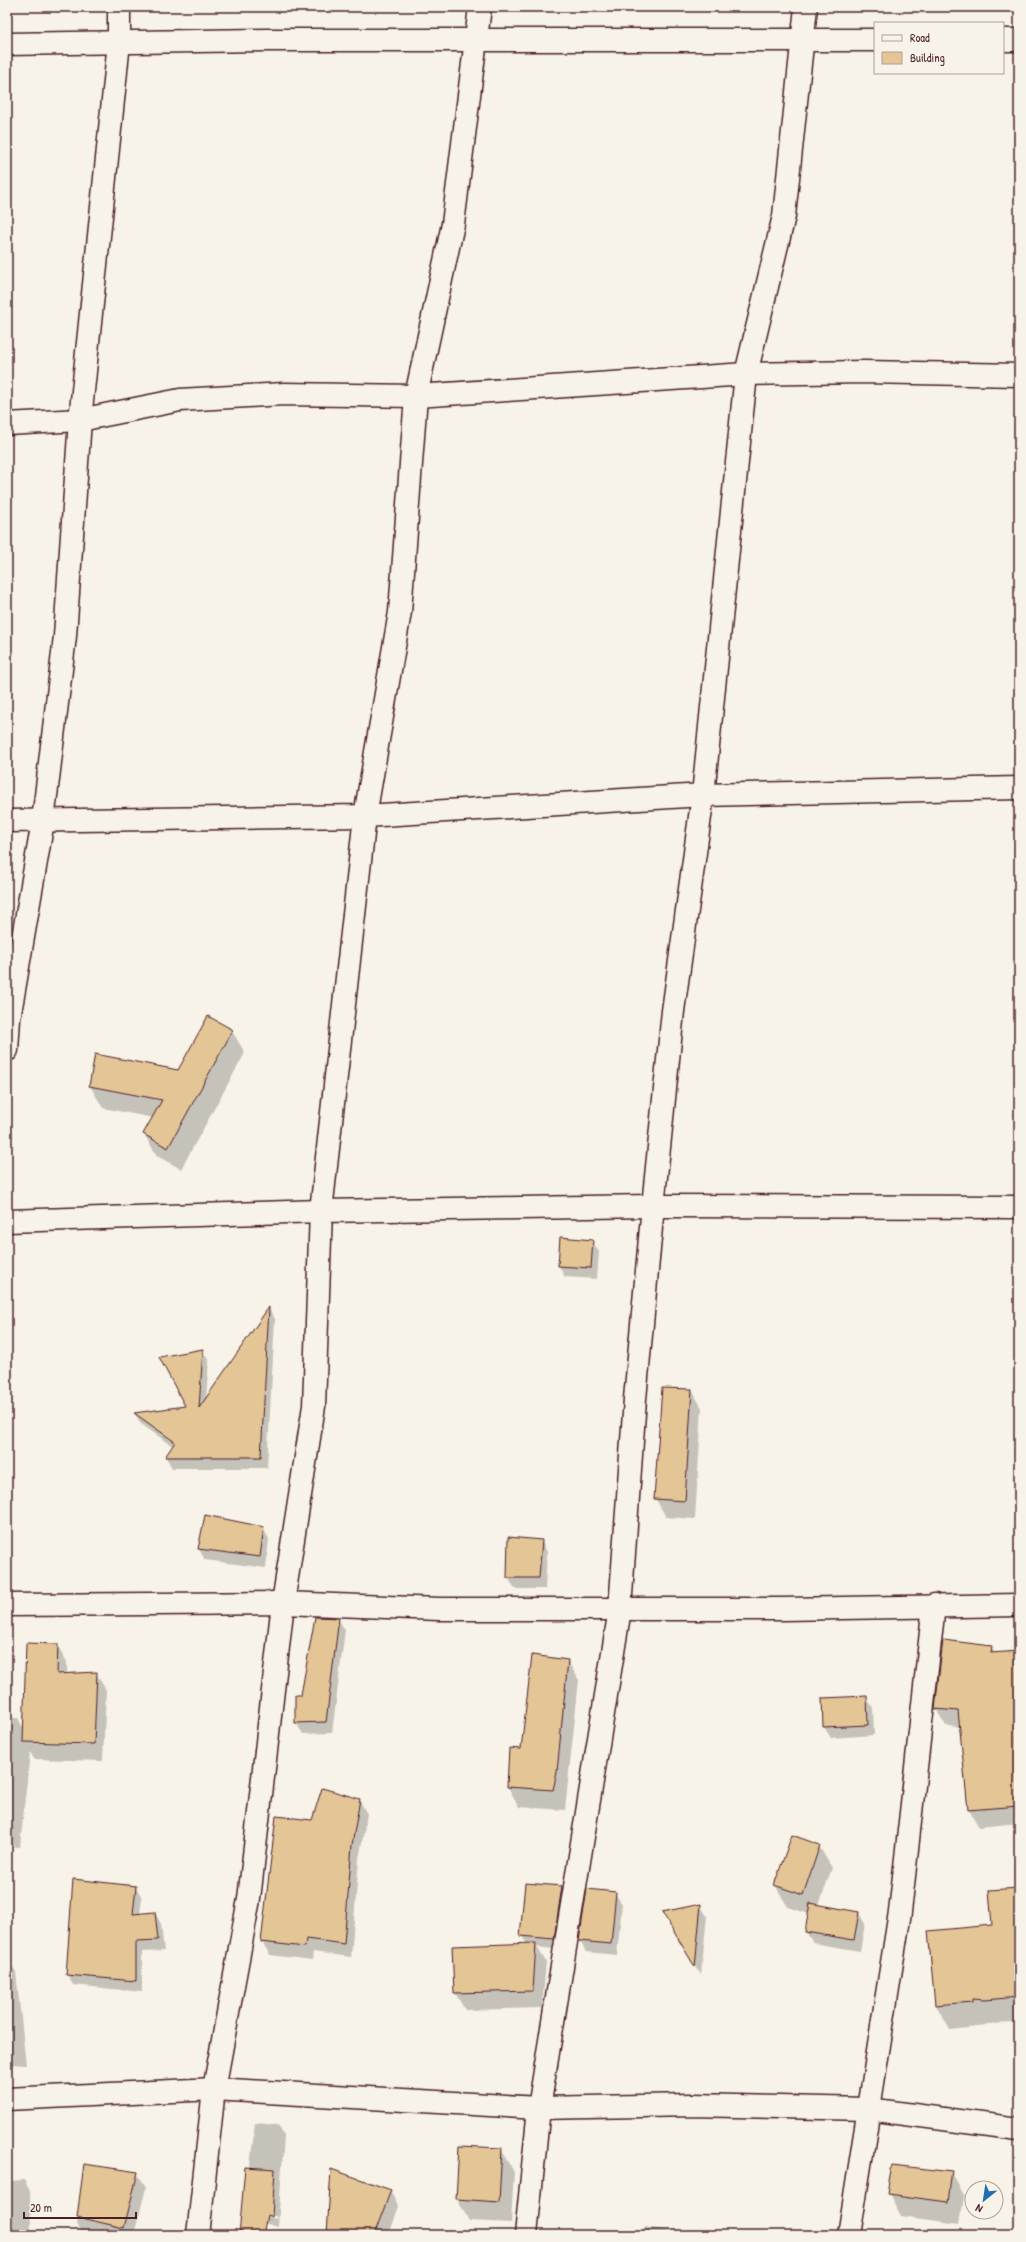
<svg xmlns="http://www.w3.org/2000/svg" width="1026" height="2242" viewBox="0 0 1026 2242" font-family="'Patrick Hand',sans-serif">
  <rect width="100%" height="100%" fill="#f7f3e8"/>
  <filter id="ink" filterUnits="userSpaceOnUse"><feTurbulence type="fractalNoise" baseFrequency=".025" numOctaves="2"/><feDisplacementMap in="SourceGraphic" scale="8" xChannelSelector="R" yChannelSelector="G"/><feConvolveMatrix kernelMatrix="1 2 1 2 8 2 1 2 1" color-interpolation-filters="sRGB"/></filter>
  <g filter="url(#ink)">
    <g fill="#0003" fill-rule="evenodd">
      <path d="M 232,1031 L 245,1053 L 181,1169 L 157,1156 L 144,1134 L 153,1118 L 103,1108 L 90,1086 L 95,1055 L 179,1071 Z"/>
      <path d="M 592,1241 L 599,1252 L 597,1279 L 565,1277 L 559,1266 Z"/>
      <path d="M 269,1309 L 275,1319 L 267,1468 L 172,1468 L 166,1457 L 174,1447 L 141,1424 L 135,1414 L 187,1407 L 202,1350 L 209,1361 L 206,1400 Z"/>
      <path d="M 692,1390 L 702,1408 L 695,1519 L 666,1517 L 655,1498 Z"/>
      <path d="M 263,1528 L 269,1539 L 266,1568 L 205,1560 L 199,1549 Z"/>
      <path d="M 541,1540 L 547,1552 L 545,1589 L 515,1589 L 508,1578 Z"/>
      <path d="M 338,1619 L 345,1630 L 332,1733 L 303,1734 L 296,1723 L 301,1696 Z"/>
      <path d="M 57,1645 L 67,1662 L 67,1674 L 96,1673 L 106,1690 L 103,1761 L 34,1759 L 30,1752 L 20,1847 L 7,1846 L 7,1718 L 18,1718 L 24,1729 Z"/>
      <path d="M 991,1647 L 995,1653 L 1019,1652 L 1019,1823 L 979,1827 L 969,1810 L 960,1727 L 946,1726 L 936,1709 Z"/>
      <path d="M 567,1660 L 579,1680 L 565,1810 L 519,1807 L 508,1787 L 510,1749 L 522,1750 Z"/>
      <path d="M 866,1697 L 873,1708 L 874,1735 L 831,1738 L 824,1727 Z"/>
      <path d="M 359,1800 L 367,1814 L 359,1859 L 351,1957 L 313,1952 L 312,1960 L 270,1955 L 262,1942 L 277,1817 L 312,1822 Z"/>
      <path d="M 819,1846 L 832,1868 L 819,1905 L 859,1913 L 865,1924 L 860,1951 L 813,1943 L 806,1932 L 809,1914 L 788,1907 L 775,1885 Z"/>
      <path d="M 1019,1883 L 1019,2023 L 986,2024 L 986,2026 L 950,2030 L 936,2005 L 929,1932 L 993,1925 Z"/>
      <path d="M 136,1887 L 142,1898 L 140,1914 L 155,1913 L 161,1924 L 164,1951 L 142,1952 L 142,1992 L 73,1985 L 67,1974 Z"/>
      <path d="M 562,1887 L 568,1898 L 560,1950 L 537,1947 L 546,1962 L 542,2008 L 465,2010 L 455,1993 L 527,1944 L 521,1935 Z"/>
      <path d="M 588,1890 L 615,1893 L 622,1904 L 617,1955 L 586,1952 L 580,1941 Z"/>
      <path d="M 700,1905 L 707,1916 L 701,1975 L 670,1924 Z"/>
      <path d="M 7,1961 L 9,1961 L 16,1972 L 26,2065 L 7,2064 Z"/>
      <path d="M 255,2123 L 278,2125 L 284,2136 L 278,2227 L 251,2219 L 245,2208 ZM 251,2209 L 277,2217 L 276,2219 L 251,2211 Z"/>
      <path d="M 501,2149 L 514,2172 L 511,2223 L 469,2221 L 457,2199 Z"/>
      <path d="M 85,2165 L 137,2173 L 146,2188 L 134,2235 L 83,2235 L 77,2224 Z"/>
      <path d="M 951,2173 L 964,2196 L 960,2224 L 901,2216 L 889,2194 Z"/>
      <path d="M 24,2180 L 30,2191 L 31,2231 L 7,2231 L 7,2181 Z"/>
      <path d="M 390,2191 L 399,2206 L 389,2235 L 328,2235 Z"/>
      <path d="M 644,2227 L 686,2233 L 687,2235 L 643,2235 Z"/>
    </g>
    <g fill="#e3c596" stroke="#4a1f2b">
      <path d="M 208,1016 L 233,1030 L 168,1148 L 143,1134 L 162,1100 L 89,1086 L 95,1054 L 178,1070 Z"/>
      <path d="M 560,1237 L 593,1240 L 591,1268 L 558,1266 Z"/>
      <path d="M 269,1307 L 261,1457 L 165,1457 L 175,1442 L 134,1413 L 185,1406 L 159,1357 L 203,1349 L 199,1408 Z"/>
      <path d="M 662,1388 L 692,1389 L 685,1501 L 654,1499 Z"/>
      <path d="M 205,1515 L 264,1527 L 260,1557 L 198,1549 Z"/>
      <path d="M 508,1537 L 542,1540 L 539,1578 L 507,1578 Z"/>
      <path d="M 315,1617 L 339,1618 L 326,1722 L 295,1723 L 295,1695 L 301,1695 Z"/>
      <path d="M 943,1640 L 992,1646 L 991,1653 L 1019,1651 L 1019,1806 L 968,1810 L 958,1711 L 935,1709 Z"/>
      <path d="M 26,1643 L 58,1644 L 57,1674 L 97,1672 L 94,1744 L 23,1742 Z"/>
      <path d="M 532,1655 L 568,1660 L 557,1772 L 553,1790 L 507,1787 L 509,1748 L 521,1749 Z"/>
      <path d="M 867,1696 L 868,1725 L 823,1727 L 822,1698 Z"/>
      <path d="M 322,1788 L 360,1799 L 352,1845 L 344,1944 L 306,1939 L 305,1947 L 261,1942 L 276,1816 L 312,1820 Z"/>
      <path d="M 792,1835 L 820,1845 L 803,1895 L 774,1885 Z"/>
      <path d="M 73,1879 L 136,1886 L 133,1914 L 155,1912 L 158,1940 L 136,1941 L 136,1981 L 66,1975 Z"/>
      <path d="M 525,1883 L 562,1886 L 554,1939 L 520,1936 Z"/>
      <path d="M 1019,1888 L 1019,1997 L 984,2000 L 972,1999 L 972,2002 L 935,2005 L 928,1931 L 992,1925 L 989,1890 Z"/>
      <path d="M 587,1889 L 616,1892 L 611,1944 L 579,1941 Z"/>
      <path d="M 810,1903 L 859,1912 L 854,1940 L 805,1932 Z"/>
      <path d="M 701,1904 L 695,1967 L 662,1912 Z"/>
      <path d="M 536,1943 L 533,1991 L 454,1993 L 452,1946 Z"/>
      <path d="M 459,2146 L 502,2148 L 499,2202 L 456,2199 Z"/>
      <path d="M 84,2164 L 138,2172 L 124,2228 L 77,2217 Z"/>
      <path d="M 892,2165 L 952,2172 L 948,2202 L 887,2194 Z"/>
      <path d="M 245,2167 L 275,2169 L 272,2217 L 267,2215 L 263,2235 L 239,2235 Z"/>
      <path d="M 331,2169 L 391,2190 L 374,2235 L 327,2235 Z"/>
    </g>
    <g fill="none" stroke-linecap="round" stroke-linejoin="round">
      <defs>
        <g id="minor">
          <path d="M 1003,40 L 1019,40"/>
          <path d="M 7,44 L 268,40 L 875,40"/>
          <path d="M 7,424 L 80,420 L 180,400 L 284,394 L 416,396 L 746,374 L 864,372 L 1019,375"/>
          <path d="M 7,821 L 365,816 L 703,795 L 1019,788"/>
          <path d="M 7,1050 L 9,1019 L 43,821 L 65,636 L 80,420 L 119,42 L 119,7"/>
          <path d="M 7,1221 L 321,1211 L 653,1206 L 1019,1207"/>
          <path d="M 7,1605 L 283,1603 L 439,1609 L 783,1609 L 1019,1605"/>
          <path d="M 7,2099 L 214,2089 L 539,2108 L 692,2105 L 868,2109 L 1019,2129"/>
          <path d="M 198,2235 L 214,2089 L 249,1899 L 283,1603 L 314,1406 L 321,1211 L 365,816 L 400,612 L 416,396 L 453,224 L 480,7"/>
          <path d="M 526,2235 L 539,2108 L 620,1609 L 635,1399 L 653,1206 L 673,1011 L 703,795 L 746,374 L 784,216 L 806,7"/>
          <path d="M 849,2235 L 900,1912 L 934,1605"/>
        </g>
      </defs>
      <use href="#minor" stroke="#4a1f2b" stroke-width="25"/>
      <use href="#minor" stroke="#f7f3e8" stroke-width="22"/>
    </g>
  </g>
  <rect width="1026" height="2242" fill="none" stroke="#f7f3e8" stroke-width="24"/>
  <rect x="12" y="12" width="1002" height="2218" fill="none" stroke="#4a1f2b" stroke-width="1.5" filter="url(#ink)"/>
  <rect x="874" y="22" width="130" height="52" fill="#f7f3e8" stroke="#b29e9c"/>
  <rect x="882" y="35" width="20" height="6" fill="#f7f3e8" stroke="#b29e9c"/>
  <text x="910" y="42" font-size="12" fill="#4a1f2b">Road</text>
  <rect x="882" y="52" width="20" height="12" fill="#e3c596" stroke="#b29e9c"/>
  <text x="910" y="62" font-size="12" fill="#4a1f2b">Building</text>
  <g transform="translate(984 2200) rotate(210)"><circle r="19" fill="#f7f3e8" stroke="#b29e9c"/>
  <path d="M0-3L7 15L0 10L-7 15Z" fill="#1f6fb2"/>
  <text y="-6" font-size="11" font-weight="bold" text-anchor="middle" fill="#4a1f2b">N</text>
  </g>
  <path d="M24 2212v6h112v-6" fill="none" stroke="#4a1f2b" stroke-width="2"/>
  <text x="30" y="2212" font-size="12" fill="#4a1f2b" stroke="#f7f3e8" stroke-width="3" paint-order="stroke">20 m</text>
</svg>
